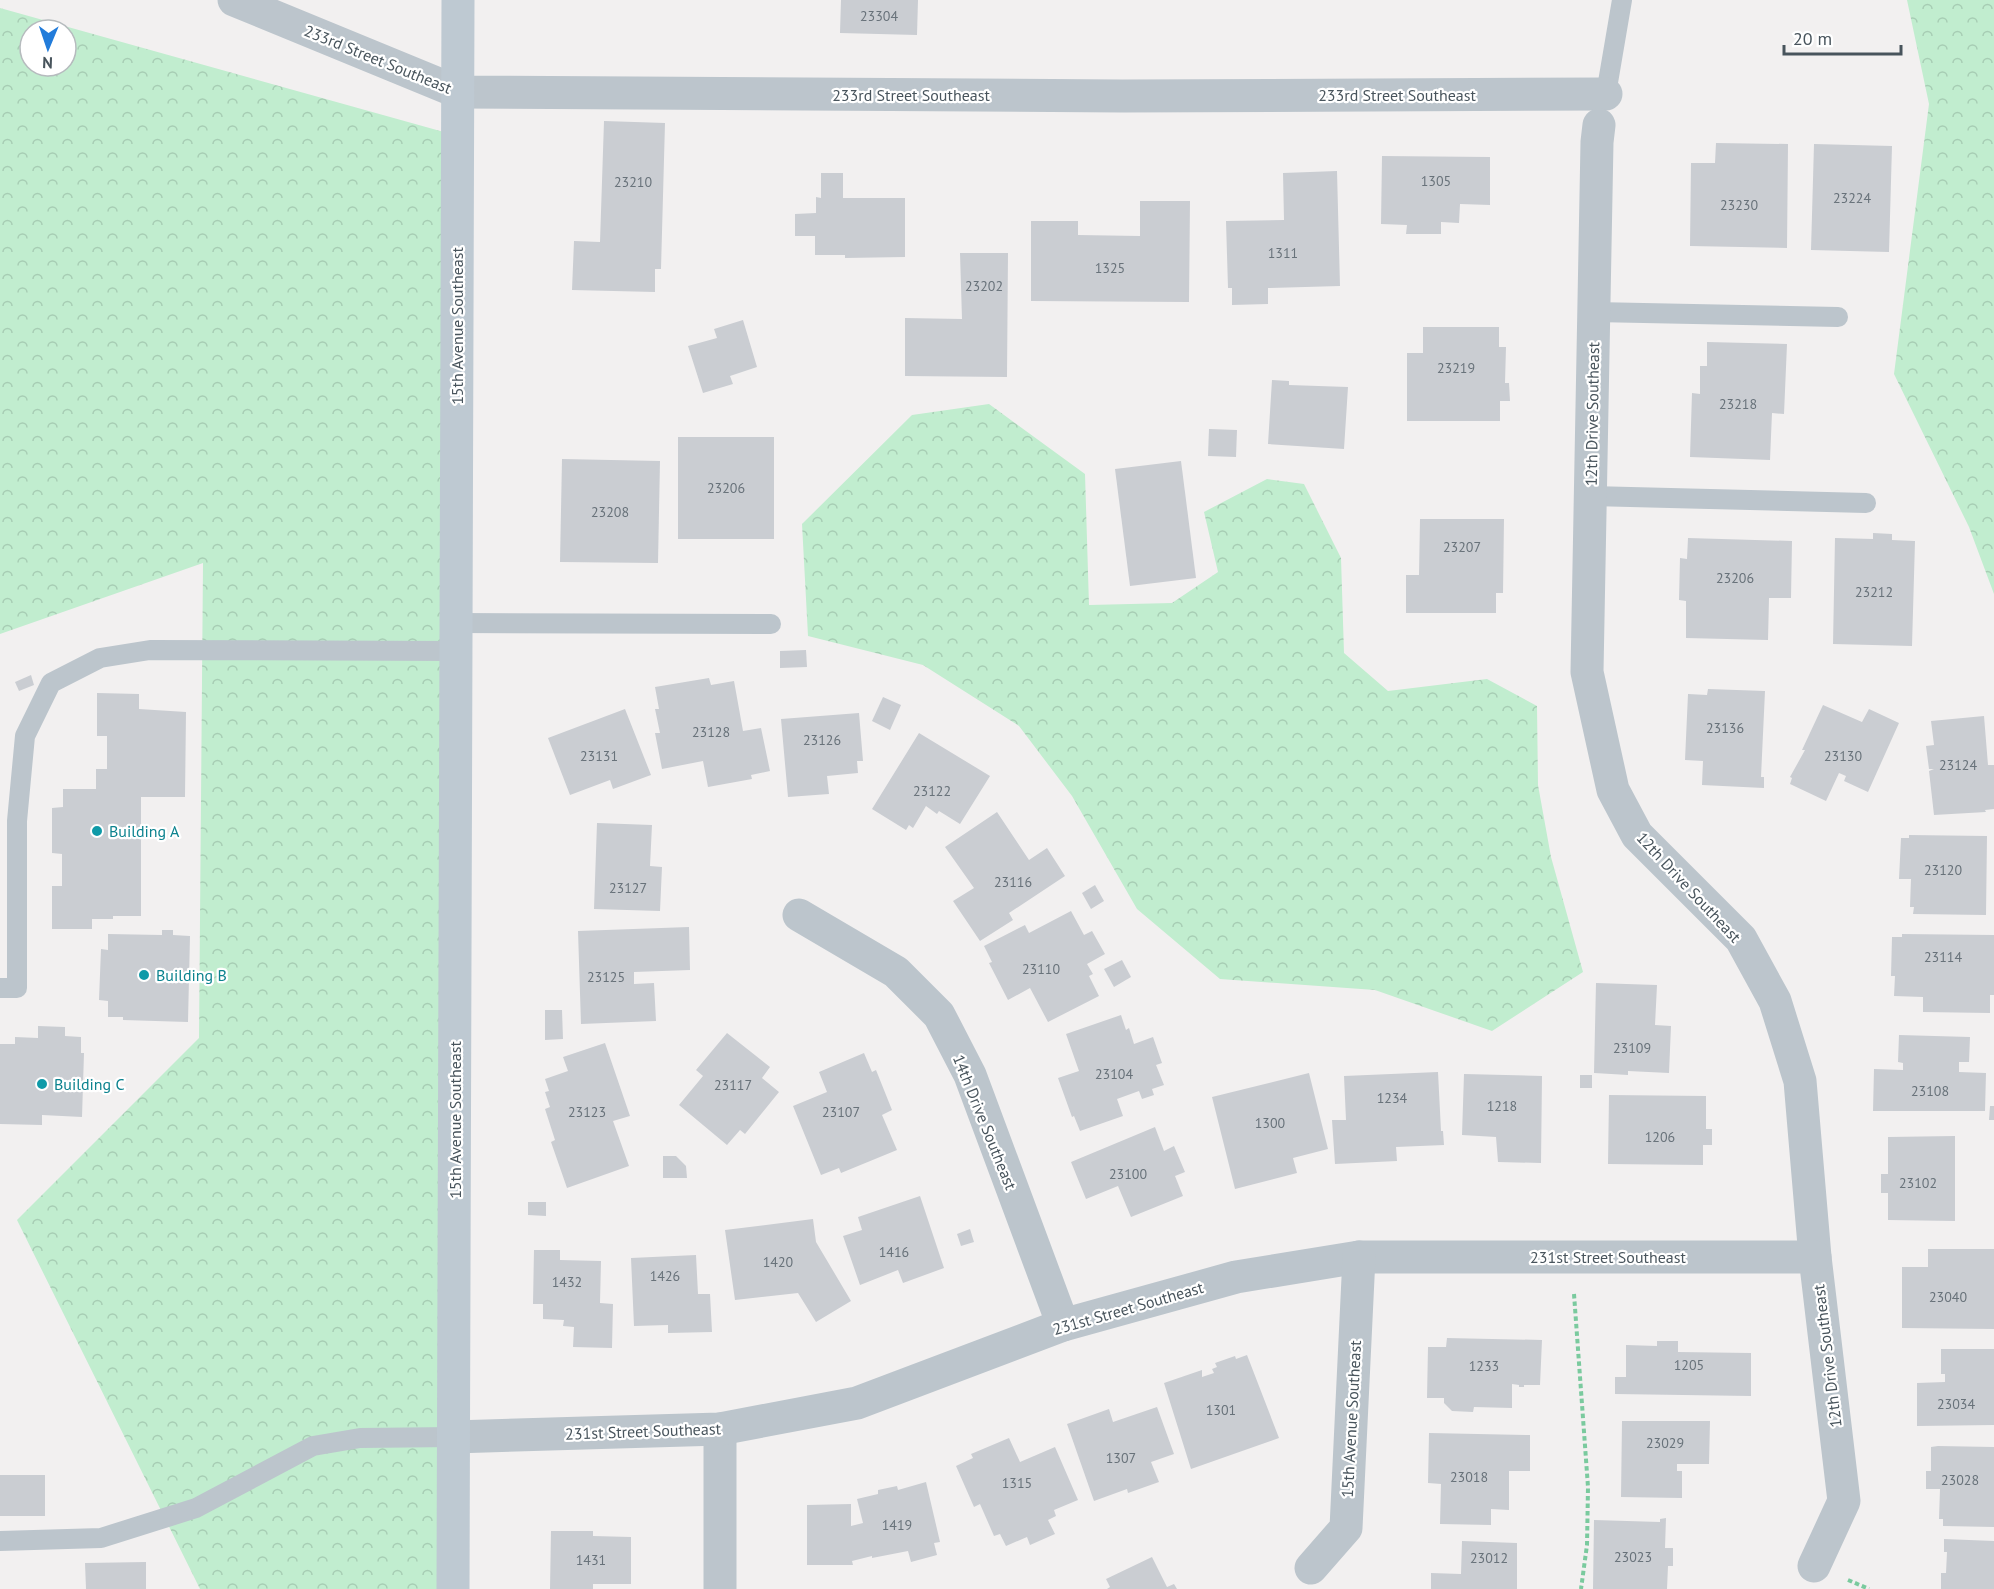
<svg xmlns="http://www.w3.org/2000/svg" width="1994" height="1589" viewBox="0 0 1994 1589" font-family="'PT Sans',sans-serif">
  <defs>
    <pattern id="forest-crowns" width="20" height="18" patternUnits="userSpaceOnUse" patternTransform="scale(1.5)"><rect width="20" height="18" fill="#c1edcf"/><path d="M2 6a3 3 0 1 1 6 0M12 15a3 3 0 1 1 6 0" fill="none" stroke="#a7cdb4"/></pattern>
  </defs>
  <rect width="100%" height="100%" fill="#f2f0f0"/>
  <g fill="url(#forest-crowns)" fill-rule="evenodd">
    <path d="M 1907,0 L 1994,0 L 1994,594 L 1969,527 L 1894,374 L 1929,104 Z"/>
    <path d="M 0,8 L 451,134 L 453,1589 L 200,1589 L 17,1220 L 199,1038 L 203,563 L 0,634 ZM 30,30 L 66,30 L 66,66 L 30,66 Z"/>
    <path d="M 989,404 L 1085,474 L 1089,605 L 1172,603 L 1218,572 L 1204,512 L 1267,479 L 1304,484 L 1341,558 L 1344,653 L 1388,691 L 1487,679 L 1537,706 L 1538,785 L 1551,857 L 1583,972 L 1492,1031 L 1375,990 L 1220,979 L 1137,909 L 1072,796 L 1019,726 L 923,665 L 808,636 L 802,524 L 912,415 Z"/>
  </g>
  <g fill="#cacdd2">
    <path d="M 841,0 L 918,0 L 917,35 L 840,33 Z"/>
    <path d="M 604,121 L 665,123 L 661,269 L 655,269 L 655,292 L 572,290 L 574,241 L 600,242 Z"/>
    <path d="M 1716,143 L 1788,144 L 1787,248 L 1690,246 L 1691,163 L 1715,163 Z"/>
    <path d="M 1814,144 L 1892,146 L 1889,252 L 1811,250 Z"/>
    <path d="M 1382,156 L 1490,157 L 1490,205 L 1460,204 L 1459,223 L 1441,222 L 1441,234 L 1406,234 L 1407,225 L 1381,224 Z"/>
    <path d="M 1337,171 L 1340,286 L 1268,288 L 1268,304 L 1232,305 L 1232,288 L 1228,288 L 1226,221 L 1284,220 L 1283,173 Z"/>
    <path d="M 821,173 L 843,173 L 843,198 L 905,198 L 905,257 L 845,258 L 845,255 L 815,255 L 815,236 L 795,236 L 795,214 L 816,213 L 816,197 L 821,198 Z"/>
    <path d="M 1140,201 L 1190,201 L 1189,302 L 1031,301 L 1031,221 L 1078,221 L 1078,235 L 1140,236 Z"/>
    <path d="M 960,253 L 1008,253 L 1007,377 L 905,376 L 905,318 L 962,319 Z"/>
    <path d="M 743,320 L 757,367 L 730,376 L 733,384 L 703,393 L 688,346 L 717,338 L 714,329 Z"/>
    <path d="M 1423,327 L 1499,327 L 1499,347 L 1506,347 L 1505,383 L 1509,383 L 1510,401 L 1500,401 L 1500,421 L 1407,421 L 1407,353 L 1423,353 Z"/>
    <path d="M 1707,342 L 1787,344 L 1784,414 L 1772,413 L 1770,460 L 1690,457 L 1692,393 L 1700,394 L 1700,366 L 1707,366 Z"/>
    <path d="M 1272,380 L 1289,381 L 1289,385 L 1348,387 L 1344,449 L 1268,444 Z"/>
    <path d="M 1209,429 L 1237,430 L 1236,457 L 1208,456 Z"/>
    <rect x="678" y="437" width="96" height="102"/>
    <path d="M 562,459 L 660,461 L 658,563 L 560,562 Z"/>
    <path d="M 1181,461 L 1196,578 L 1130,586 L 1115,469 Z"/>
    <path d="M 1420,519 L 1504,519 L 1503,593 L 1496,593 L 1496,613 L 1406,613 L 1406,575 L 1419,575 Z"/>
    <path d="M 1873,533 L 1892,534 L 1892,540 L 1915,541 L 1912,646 L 1833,644 L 1835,538 L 1873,539 Z"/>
    <path d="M 1688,538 L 1792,541 L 1791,598 L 1769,598 L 1768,640 L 1686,638 L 1686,601 L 1679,600 L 1680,558 L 1687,559 Z"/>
    <path d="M 806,650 L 807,667 L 780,668 L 780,651 Z"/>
    <path d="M 31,675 L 34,685 L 19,691 L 15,682 Z"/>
    <path d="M 709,678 L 711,685 L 734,681 L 743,731 L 761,728 L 770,771 L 751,775 L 752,779 L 708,787 L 703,761 L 662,769 L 655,733 L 660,733 L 655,709 L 659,709 L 655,687 Z"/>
    <path d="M 1708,689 L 1765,691 L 1761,777 L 1764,777 L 1764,788 L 1702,785 L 1703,761 L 1685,760 L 1688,694 L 1707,695 Z"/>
    <path d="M 97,693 L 139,694 L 139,709 L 186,712 L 185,797 L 141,797 L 141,916 L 113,916 L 113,919 L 92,919 L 92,929 L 52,929 L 52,886 L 62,886 L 62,854 L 52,853 L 52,808 L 63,807 L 63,789 L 96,789 L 96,769 L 107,769 L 107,736 L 97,736 Z"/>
    <path d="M 883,697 L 901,705 L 890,730 L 872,721 Z"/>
    <path d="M 1823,705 L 1862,722 L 1869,709 L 1899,723 L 1868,792 L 1844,781 L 1846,776 L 1839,773 L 1826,801 L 1790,784 L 1792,778 L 1790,777 L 1805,750 L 1802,750 Z"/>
    <path d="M 625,709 L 651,775 L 613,789 L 610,780 L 570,795 L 548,738 Z"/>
    <path d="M 859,713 L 863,761 L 857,761 L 858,773 L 827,776 L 829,794 L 788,797 L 781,719 Z"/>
    <path d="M 1984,716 L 1988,765 L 1994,765 L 1994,809 L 1985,810 L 1986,812 L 1934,815 L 1929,771 L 1934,769 L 1929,769 L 1926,746 L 1934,745 L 1931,721 Z"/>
    <path d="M 919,733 L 990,776 L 960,824 L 939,811 L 937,814 L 926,806 L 913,828 L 909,825 L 906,830 L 872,809 Z"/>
    <path d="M 997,812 L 1029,860 L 1047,848 L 1065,876 L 1009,913 L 1013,920 L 980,941 L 953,901 L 974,888 L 945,847 Z"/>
    <path d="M 597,823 L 652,825 L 650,866 L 662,867 L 660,911 L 594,909 Z"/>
    <path d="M 1909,835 L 1987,836 L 1986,915 L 1913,914 L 1914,907 L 1910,907 L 1911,879 L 1899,879 L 1901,838 L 1909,838 Z"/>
    <path d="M 1095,885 L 1104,901 L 1091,909 L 1082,893 Z"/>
    <path d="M 1071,911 L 1084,935 L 1092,931 L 1105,954 L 1087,964 L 1093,974 L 1089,976 L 1099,996 L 1048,1022 L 1030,988 L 1008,1000 L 989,963 L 992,962 L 984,946 L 1025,925 L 1029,933 Z"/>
    <path d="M 689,927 L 690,970 L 634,972 L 634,984 L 654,983 L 656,1021 L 581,1024 L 578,931 Z"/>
    <path d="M 162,930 L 173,930 L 173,935 L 190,936 L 188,1022 L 123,1020 L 123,1017 L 108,1017 L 108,1001 L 99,1000 L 101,949 L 108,950 L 108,934 L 162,935 Z"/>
    <path d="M 1902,934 L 1994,935 L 1994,995 L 1990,995 L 1990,1013 L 1923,1012 L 1923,997 L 1894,996 L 1895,976 L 1891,976 L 1892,937 L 1902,937 Z"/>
    <path d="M 1122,960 L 1131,977 L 1114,987 L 1104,969 Z"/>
    <path d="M 1596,983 L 1657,985 L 1655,1025 L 1671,1026 L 1669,1073 L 1628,1071 L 1628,1075 L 1594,1073 Z"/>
    <path d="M 545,1010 L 562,1010 L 563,1039 L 545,1040 Z"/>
    <path d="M 1121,1015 L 1126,1030 L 1129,1028 L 1134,1044 L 1153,1037 L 1162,1063 L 1156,1065 L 1164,1085 L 1152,1089 L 1154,1095 L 1142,1099 L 1139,1091 L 1117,1099 L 1123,1116 L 1080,1131 L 1074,1116 L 1072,1117 L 1058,1078 L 1079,1071 L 1066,1034 Z"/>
    <path d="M 38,1026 L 65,1027 L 65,1036 L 81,1037 L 81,1053 L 84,1053 L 82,1117 L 42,1115 L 42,1125 L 0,1124 L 0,1044 L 15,1044 L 15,1037 L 38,1038 Z"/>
    <path d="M 727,1033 L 770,1067 L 762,1078 L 779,1092 L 745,1134 L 740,1130 L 727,1145 L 679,1105 L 703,1076 L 696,1070 Z"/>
    <path d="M 1899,1035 L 1970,1037 L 1969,1062 L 1959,1062 L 1959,1072 L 1986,1073 L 1985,1111 L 1873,1111 L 1874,1069 L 1903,1070 L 1903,1063 L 1898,1062 Z"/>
    <path d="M 605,1043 L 630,1116 L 613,1121 L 629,1166 L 567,1188 L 551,1142 L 555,1140 L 545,1109 L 550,1107 L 545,1092 L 549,1091 L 545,1079 L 568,1071 L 563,1057 Z"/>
    <path d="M 864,1053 L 872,1072 L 876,1070 L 892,1110 L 882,1115 L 897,1150 L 841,1173 L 839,1168 L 821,1175 L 793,1106 L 827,1092 L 819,1072 Z"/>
    <path d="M 1438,1072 L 1441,1131 L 1443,1131 L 1444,1145 L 1396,1147 L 1397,1161 L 1335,1164 L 1332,1120 L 1346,1120 L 1344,1076 Z"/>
    <path d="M 1309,1073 L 1328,1149 L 1293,1158 L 1297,1173 L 1235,1189 L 1212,1097 Z"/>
    <path d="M 1464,1074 L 1542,1076 L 1541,1163 L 1498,1162 L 1496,1137 L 1462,1135 Z"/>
    <rect x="1580" y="1075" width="12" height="13"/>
    <path d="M 1609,1095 L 1706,1096 L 1706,1129 L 1712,1129 L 1712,1145 L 1703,1145 L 1703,1165 L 1608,1164 Z"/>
    <path d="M 1990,1106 L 1994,1106 L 1994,1120 L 1989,1120 Z"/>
    <path d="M 1155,1127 L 1164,1151 L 1174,1146 L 1185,1172 L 1175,1176 L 1183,1196 L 1131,1217 L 1118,1186 L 1086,1199 L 1071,1162 Z"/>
    <path d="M 1955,1136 L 1955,1221 L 1888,1220 L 1888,1193 L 1881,1193 L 1881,1174 L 1888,1174 L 1888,1137 Z"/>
    <path d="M 663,1156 L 676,1156 L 686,1166 L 687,1178 L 663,1178 Z"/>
    <path d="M 920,1196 L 944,1268 L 903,1283 L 898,1270 L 860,1285 L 843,1236 L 862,1230 L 858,1217 Z"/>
    <path d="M 528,1202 L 546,1202 L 546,1216 L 528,1215 Z"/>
    <path d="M 813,1219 L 816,1242 L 851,1301 L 816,1322 L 798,1293 L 735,1300 L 725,1230 Z"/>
    <path d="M 970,1229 L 974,1242 L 961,1246 L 957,1234 Z"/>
    <path d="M 1928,1249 L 1994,1249 L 1994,1329 L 1902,1328 L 1902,1267 L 1928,1267 Z"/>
    <path d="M 534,1250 L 560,1250 L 560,1260 L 601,1261 L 600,1303 L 613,1304 L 612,1348 L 573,1347 L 574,1327 L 563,1326 L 564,1320 L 543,1319 L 543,1304 L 533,1304 Z"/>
    <path d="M 696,1255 L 698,1294 L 710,1294 L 712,1332 L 668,1333 L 668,1325 L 634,1326 L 631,1258 Z"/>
    <path d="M 1447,1338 L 1542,1340 L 1540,1385 L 1524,1385 L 1524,1387 L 1519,1387 L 1519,1385 L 1512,1384 L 1512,1408 L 1474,1407 L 1473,1412 L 1452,1411 L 1444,1403 L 1444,1398 L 1427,1398 L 1428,1347 L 1446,1347 Z"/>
    <path d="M 1657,1341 L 1678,1341 L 1678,1352 L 1751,1353 L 1751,1396 L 1615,1394 L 1615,1377 L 1626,1377 L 1626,1345 L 1657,1346 Z"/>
    <path d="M 1941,1349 L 1994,1349 L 1994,1425 L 1917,1426 L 1917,1383 L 1945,1382 L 1945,1374 L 1941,1374 Z"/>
    <path d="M 1247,1355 L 1279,1438 L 1191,1469 L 1164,1383 L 1202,1370 L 1202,1377 L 1214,1373 L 1212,1369 L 1217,1367 L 1215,1363 L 1235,1356 L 1236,1359 Z"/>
    <path d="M 1157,1407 L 1174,1454 L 1151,1462 L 1159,1482 L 1128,1493 L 1127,1489 L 1094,1501 L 1067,1424 L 1109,1409 L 1113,1422 Z"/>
    <path d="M 1622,1421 L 1710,1421 L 1709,1464 L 1677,1464 L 1677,1471 L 1682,1471 L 1682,1498 L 1621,1497 Z"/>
    <path d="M 1429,1433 L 1530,1435 L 1530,1471 L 1509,1471 L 1509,1510 L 1491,1509 L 1491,1525 L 1440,1524 L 1441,1484 L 1428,1483 Z"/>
    <path d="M 1009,1438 L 1020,1462 L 1055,1447 L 1078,1500 L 1054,1510 L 1056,1516 L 1048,1520 L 1055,1534 L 1030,1545 L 1027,1537 L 1006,1546 L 1000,1534 L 994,1536 L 980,1504 L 974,1507 L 956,1466 L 973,1458 L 971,1454 Z"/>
    <path d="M 1938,1446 L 1994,1447 L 1994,1527 L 1943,1526 L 1943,1519 L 1939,1519 L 1940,1489 L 1926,1489 L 1926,1471 L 1931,1471 L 1931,1447 Z"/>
    <rect x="0" y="1475" width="45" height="41"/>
    <path d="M 926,1482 L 940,1542 L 934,1543 L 937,1555 L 911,1562 L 908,1551 L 872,1558 L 872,1556 L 852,1561 L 853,1565 L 807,1565 L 807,1505 L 851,1504 L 851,1526 L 863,1523 L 857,1499 L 878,1494 L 878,1490 L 897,1486 L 898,1490 Z"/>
    <path d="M 1666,1518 L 1665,1548 L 1673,1548 L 1673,1566 L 1668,1566 L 1667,1589 L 1593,1589 L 1594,1520 L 1660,1522 L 1660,1519 Z"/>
    <path d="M 551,1531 L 593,1531 L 593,1536 L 631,1537 L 631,1584 L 593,1584 L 593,1589 L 550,1589 Z"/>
    <path d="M 1944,1539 L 1994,1541 L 1994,1589 L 1941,1589 L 1941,1573 L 1946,1573 L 1947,1552 L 1944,1552 Z"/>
    <path d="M 1462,1541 L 1517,1543 L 1517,1589 L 1431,1589 L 1431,1573 L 1461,1574 Z"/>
    <path d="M 1152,1557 L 1167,1587 L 1174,1584 L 1177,1589 L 1107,1589 L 1110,1587 L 1106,1579 Z"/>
    <path d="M 146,1562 L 146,1589 L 86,1589 L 85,1563 Z"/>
  </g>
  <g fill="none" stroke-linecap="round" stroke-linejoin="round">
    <g stroke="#7aca9e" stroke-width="4" stroke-dasharray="4.5 3" stroke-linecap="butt">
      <path d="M 1574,1294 L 1588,1487 L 1587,1545 L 1581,1589"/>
      <path d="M 1848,1580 L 1869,1589"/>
    </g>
    <g stroke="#bcc5cc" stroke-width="20">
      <path d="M 1606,94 L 1622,0"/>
      <path d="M 1594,312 L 1838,317"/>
      <path d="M 1591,496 L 1866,503"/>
      <path d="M 456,623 L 771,624"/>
      <path d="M 0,988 L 17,988 L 17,821 L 25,736 L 51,683 L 100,658 L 150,650 L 456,651"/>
      <path d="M 0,1541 L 101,1538 L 196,1508 L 313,1446 L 360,1438 L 453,1437"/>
    </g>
    <g stroke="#bcc5cc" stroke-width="33">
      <path d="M 234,0 L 458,92 L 1122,96 L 1606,94"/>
      <path d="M 1599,125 L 1597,142 L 1587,672 L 1613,790 L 1637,835 L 1741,939 L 1775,1001 L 1800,1081 L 1815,1257 L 1844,1501 L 1814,1566"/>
      <path d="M 799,915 L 896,972 L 939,1015 L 970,1075 L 1063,1325"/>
      <path d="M 720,1429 L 720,1589"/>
      <path d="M 453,1437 L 720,1429 L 857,1403 L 1063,1325 L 1236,1277 L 1359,1257 L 1815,1257"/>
      <path d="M 1311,1568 L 1346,1528 L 1359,1257"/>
    </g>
    <path stroke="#bec9d2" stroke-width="33" d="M 453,1589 L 458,0"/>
  </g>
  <g fill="#0f9aa8" stroke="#fff" stroke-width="2">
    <circle cx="97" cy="831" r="6"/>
    <circle cx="144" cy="975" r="6"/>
    <circle cx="42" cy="1084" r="6"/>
  </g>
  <g text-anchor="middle" stroke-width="4.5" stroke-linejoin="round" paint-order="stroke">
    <g font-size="14" fill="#68727a">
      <text x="879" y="21">23304</text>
      <text x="1436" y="186">1305</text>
      <text x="633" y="187">23210</text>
      <text x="1852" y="203">23224</text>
      <text x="1739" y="210">23230</text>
      <text x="1283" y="258">1311</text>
      <text x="1110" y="273">1325</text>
      <text x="984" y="291">23202</text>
      <text x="1456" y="373">23219</text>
      <text x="1738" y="409">23218</text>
      <text x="726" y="493">23206</text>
      <text x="610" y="517">23208</text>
      <text x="1462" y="552">23207</text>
      <text x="1735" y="583">23206</text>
      <text x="1874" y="597">23212</text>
      <text x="1725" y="733">23136</text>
      <text x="711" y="737">23128</text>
      <text x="822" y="745">23126</text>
      <text x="599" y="761">23131</text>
      <text x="1843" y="761">23130</text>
      <text x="1958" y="770">23124</text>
      <text x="932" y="796">23122</text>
      <text x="1943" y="875">23120</text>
      <text x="1013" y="887">23116</text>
      <text x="628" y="893">23127</text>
      <text x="1943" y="962">23114</text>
      <text x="1041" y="974">23110</text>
      <text x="606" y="982">23125</text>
      <text x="1632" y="1053">23109</text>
      <text x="1114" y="1079">23104</text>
      <text x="733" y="1090">23117</text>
      <text x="1930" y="1096">23108</text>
      <text x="1392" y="1103">1234</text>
      <text x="1502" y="1111">1218</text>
      <text x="587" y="1117">23123</text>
      <text x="841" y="1117">23107</text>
      <text x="1270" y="1128">1300</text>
      <text x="1660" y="1142">1206</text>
      <text x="1128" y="1179">23100</text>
      <text x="1918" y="1188">23102</text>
      <text x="894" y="1257">1416</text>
      <text x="778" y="1267">1420</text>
      <text x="665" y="1281">1426</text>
      <text x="567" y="1287">1432</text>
      <text x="1948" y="1302">23040</text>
      <text x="1689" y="1370">1205</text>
      <text x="1484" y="1371">1233</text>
      <text x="1956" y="1409">23034</text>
      <text x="1221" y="1415">1301</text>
      <text x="1665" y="1448">23029</text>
      <text x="1121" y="1463">1307</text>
      <text x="1469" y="1482">23018</text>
      <text x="1960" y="1485">23028</text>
      <text x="1017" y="1488">1315</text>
      <text x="897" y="1530">1419</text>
      <text x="1633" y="1562">23023</text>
      <text x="1489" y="1563">23012</text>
      <text x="591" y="1565">1431</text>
    </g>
    <g font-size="16" fill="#48545c" stroke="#fff">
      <text transform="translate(378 59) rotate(22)" y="6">233rd Street Southeast</text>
      <text x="911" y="101">233rd Street Southeast</text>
      <text x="1397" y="101">233rd Street Southeast</text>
      <text transform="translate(457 326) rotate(-90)" y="6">15th Avenue Southeast</text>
      <text transform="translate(1592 414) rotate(-89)" y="6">12th Drive Southeast</text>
      <text transform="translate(1689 887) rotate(47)" y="6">12th Drive Southeast</text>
      <text transform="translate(455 1120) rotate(-90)" y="6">15th Avenue Southeast</text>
      <text transform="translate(985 1122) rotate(68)" y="6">14th Drive Southeast</text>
      <text x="1608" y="1263">231st Street Southeast</text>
      <text transform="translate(1128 1308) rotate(-16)" y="6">231st Street Southeast</text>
      <text transform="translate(1827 1356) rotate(-97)" y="6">12th Drive Southeast</text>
      <text transform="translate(1351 1419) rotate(-87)" y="6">15th Avenue Southeast</text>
      <text transform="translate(643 1431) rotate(-2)" y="6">231st Street Southeast</text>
    </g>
    <g font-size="16" fill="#0d838f" stroke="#fff" text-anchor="start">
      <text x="109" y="837">Building A</text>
      <text x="156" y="981">Building B</text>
      <text x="54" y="1090">Building C</text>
    </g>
  </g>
  <g transform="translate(48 48) rotate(182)"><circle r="28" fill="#ffffff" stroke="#b6bbbe" stroke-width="1.5"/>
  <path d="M0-4.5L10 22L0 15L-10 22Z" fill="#227cda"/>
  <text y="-9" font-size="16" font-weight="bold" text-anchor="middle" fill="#48545c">N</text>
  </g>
  <path d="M1784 45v9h117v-9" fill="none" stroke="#48545c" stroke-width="3"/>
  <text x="1793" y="45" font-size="18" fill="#48545c" stroke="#ffffff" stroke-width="4.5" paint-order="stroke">20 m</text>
</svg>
